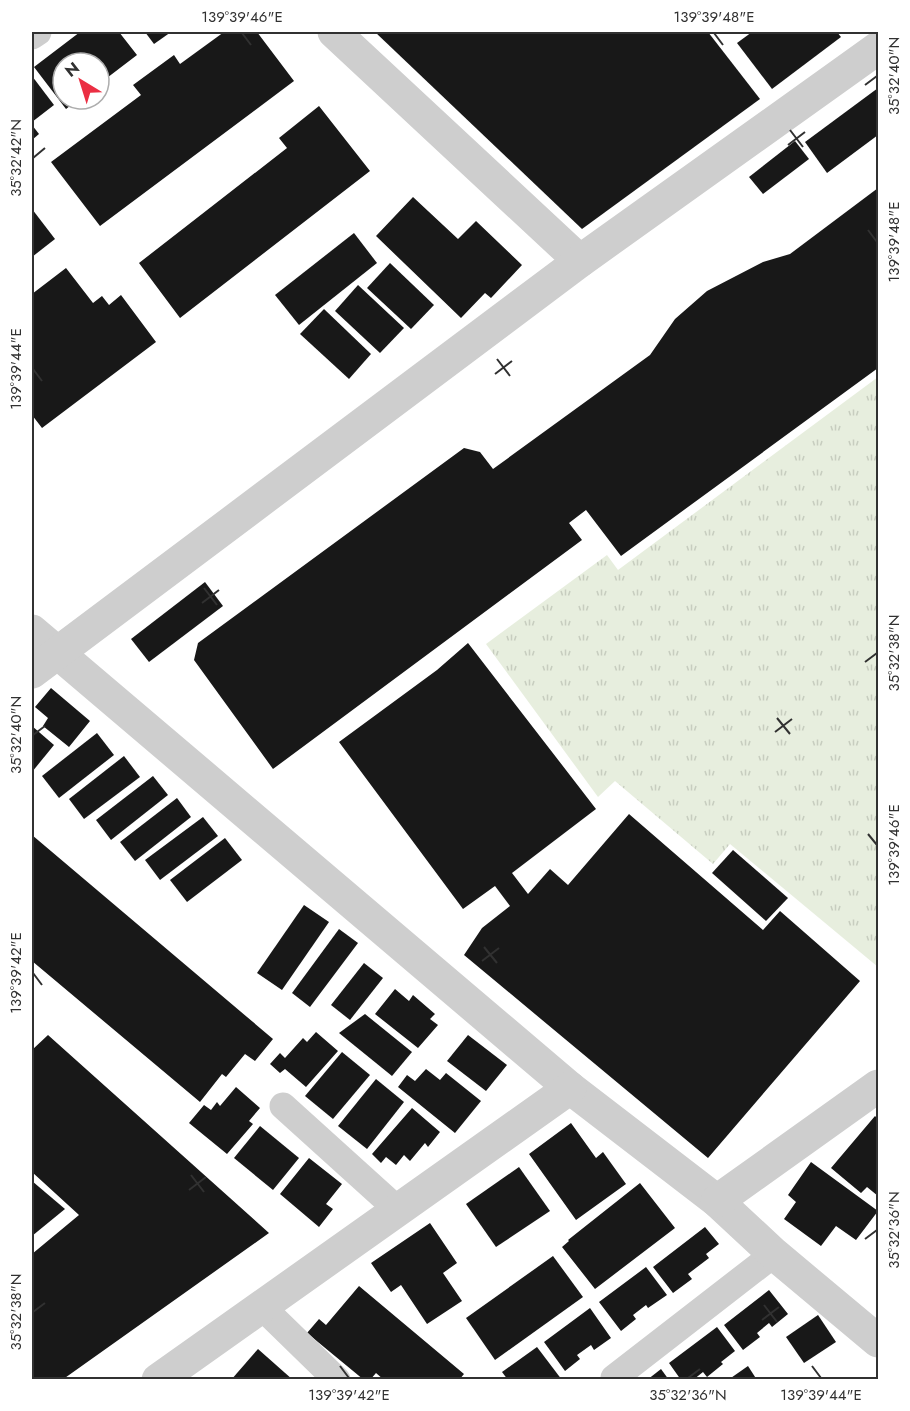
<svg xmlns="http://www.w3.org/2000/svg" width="910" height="1411" viewBox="0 0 910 1411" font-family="Jost,sans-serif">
  <defs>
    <pattern id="park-tufts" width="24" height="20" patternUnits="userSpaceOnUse" patternTransform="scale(1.5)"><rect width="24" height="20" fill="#e7eede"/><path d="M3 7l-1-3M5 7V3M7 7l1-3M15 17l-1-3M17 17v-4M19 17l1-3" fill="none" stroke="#c7cdbf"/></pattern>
  </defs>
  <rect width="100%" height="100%" fill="#fff"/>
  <path fill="url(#park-tufts)" d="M 878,377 L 878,967 L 730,844 L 713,864 L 615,781 L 598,797 L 486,644 L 607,555 L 618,570 Z"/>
  <g fill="#181818">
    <path d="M 80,32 L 119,32 L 137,55 L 99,84 L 99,63 L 63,63 L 63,99 L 79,99 L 66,109 L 34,67 Z"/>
    <path d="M 145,32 L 171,32 L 154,44 Z"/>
    <path d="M 224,32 L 257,32 L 294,81 L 100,226 L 51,162 L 141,95 L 133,85 L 174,55 L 180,64 Z"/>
    <path d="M 375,32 L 708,32 L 760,99 L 582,229 Z"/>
    <path d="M 752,32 L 837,32 L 841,37 L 772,89 L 737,43 Z"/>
    <path d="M 32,76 L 54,105 L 32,122 Z"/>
    <path d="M 878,88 L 878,135 L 827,173 L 805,142 Z"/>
    <path d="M 319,106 L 370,171 L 180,318 L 139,263 L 287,148 L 279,138 Z"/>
    <path d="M 32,125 L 39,134 L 32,140 Z"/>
    <path d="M 795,141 L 809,159 L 763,194 L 749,177 Z"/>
    <path d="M 878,188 L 878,368 L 621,556 L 586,510 L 569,523 L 582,540 L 273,769 L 194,660 L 198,643 L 464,448 L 480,452 L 493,469 L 650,355 L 675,319 L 707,291 L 763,262 L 790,254 Z"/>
    <path d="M 413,197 L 458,239 L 476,221 L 522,265 L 491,298 L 485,293 L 461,318 L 376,236 Z"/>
    <path d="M 32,209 L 55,239 L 32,257 Z"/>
    <path d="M 354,233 L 377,263 L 299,325 L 275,295 Z"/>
    <path d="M 390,263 L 434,305 L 411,329 L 367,288 Z"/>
    <path d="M 66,268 L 93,303 L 102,296 L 109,305 L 121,295 L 156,342 L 42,428 L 32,415 L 32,294 Z"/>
    <path d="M 358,285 L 404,328 L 380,353 L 335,311 Z"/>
    <path d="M 324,309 L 371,354 L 349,379 L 300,334 Z"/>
    <path d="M 205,582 L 223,606 L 149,662 L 131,639 Z"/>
    <path d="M 468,643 L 596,809 L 512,873 L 528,894 L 550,869 L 568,885 L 629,814 L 763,930 L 780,911 L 860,981 L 708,1158 L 464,955 L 482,928 L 510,906 L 495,886 L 463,909 L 339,742 L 437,670 Z"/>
    <path d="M 51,688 L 90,721 L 69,747 L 43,726 L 48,718 L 35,707 Z"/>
    <path d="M 32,726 L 54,745 L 32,772 Z"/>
    <path d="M 97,733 L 114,755 L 59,798 L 42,776 Z"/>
    <path d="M 124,756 L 140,777 L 84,819 L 69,799 Z"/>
    <path d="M 153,776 L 168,795 L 111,840 L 96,820 Z"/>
    <path d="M 177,798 L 191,817 L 135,861 L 120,842 Z"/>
    <path d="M 203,817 L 218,836 L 160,880 L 145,860 Z"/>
    <path d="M 32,835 L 273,1039 L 255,1061 L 245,1054 L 226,1077 L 222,1074 L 200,1102 L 32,961 Z"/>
    <path d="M 225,838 L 242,860 L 187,902 L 170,880 Z"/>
    <path d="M 733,850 L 788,898 L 766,921 L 712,873 Z"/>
    <path d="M 304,905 L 329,922 L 282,990 L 257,973 Z"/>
    <path d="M 339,929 L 358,943 L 310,1007 L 292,993 Z"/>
    <path d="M 364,963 L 383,978 L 350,1020 L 331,1005 Z"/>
    <path d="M 395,989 L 409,1001 L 413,995 L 435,1014 L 430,1019 L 438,1025 L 418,1048 L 375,1014 Z"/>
    <path d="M 365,1014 L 412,1052 L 392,1076 L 339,1033 Z"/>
    <path d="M 316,1032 L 338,1051 L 306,1087 L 285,1069 L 280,1073 L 270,1064 L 280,1053 L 285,1058 L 303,1038 L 307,1042 Z"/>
    <path d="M 48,1035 L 269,1233 L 62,1380 L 32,1380 L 32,1254 L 79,1215 L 32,1172 L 32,1050 Z"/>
    <path d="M 468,1035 L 507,1065 L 486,1091 L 447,1061 Z"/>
    <path d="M 342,1052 L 370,1075 L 333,1119 L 305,1096 Z"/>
    <path d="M 426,1069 L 440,1080 L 446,1073 L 481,1101 L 455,1133 L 398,1087 L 407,1075 L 415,1081 Z"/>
    <path d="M 376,1079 L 404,1102 L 367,1149 L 338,1126 Z"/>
    <path d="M 236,1087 L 260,1108 L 249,1121 L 253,1124 L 227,1154 L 189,1123 L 204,1105 L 211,1110 L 217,1102 L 220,1106 Z"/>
    <path d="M 412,1108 L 440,1132 L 428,1147 L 425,1143 L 410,1161 L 404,1155 L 396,1165 L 386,1157 L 381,1163 L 372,1154 Z"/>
    <path d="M 875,1116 L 878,1119 L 878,1196 L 867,1187 L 861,1193 L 831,1168 Z"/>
    <path d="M 571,1123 L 596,1158 L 603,1152 L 626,1184 L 576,1220 L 529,1154 Z"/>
    <path d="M 260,1126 L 299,1158 L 273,1190 L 234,1158 Z"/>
    <path d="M 309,1158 L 342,1184 L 326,1204 L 333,1209 L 319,1227 L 280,1194 Z"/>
    <path d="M 811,1162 L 878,1211 L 856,1240 L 836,1226 L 821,1246 L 784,1219 L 796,1202 L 788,1195 Z"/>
    <path d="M 519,1167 L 550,1211 L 496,1247 L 466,1204 Z"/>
    <path d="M 32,1181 L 65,1209 L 32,1236 Z"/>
    <path d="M 640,1183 L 675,1228 L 595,1289 L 562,1247 L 569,1241 L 568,1240 Z"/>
    <path d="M 430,1223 L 457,1263 L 443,1273 L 462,1301 L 427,1324 L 401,1285 L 391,1292 L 371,1263 Z"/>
    <path d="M 705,1227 L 719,1244 L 706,1254 L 709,1258 L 688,1274 L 692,1279 L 673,1293 L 653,1267 Z"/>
    <path d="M 553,1256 L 583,1297 L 495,1360 L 466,1318 Z"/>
    <path d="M 646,1267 L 667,1295 L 648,1308 L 646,1305 L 633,1315 L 636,1319 L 621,1331 L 599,1302 Z"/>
    <path d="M 359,1286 L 464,1374 L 459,1380 L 384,1380 L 376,1373 L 370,1380 L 364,1380 L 307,1333 L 319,1319 L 326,1325 Z"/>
    <path d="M 769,1290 L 788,1314 L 772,1327 L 769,1323 L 757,1333 L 760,1337 L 743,1350 L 724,1325 Z"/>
    <path d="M 590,1308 L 611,1338 L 594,1350 L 591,1345 L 577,1355 L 580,1359 L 565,1371 L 544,1342 Z"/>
    <path d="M 818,1315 L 836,1342 L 804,1363 L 786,1337 Z"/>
    <path d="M 717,1327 L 735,1351 L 721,1362 L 723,1364 L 707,1377 L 703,1372 L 693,1380 L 681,1380 L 669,1363 Z"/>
    <path d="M 537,1347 L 562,1380 L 508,1380 L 502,1372 Z"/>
    <path d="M 258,1349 L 293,1380 L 231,1380 Z"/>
    <path d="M 748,1366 L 757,1380 L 728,1380 Z"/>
    <path d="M 661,1369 L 669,1380 L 647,1380 Z"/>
  </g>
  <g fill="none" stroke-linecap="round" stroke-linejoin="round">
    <g stroke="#cecece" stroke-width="27">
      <path d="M 32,36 L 38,32"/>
      <path d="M 283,1106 L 398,1210"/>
      <path d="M 261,1306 L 337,1380"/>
      <path d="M 614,1378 L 774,1254"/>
    </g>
    <g stroke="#cecece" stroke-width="33">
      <path d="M 334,32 L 580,261"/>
      <path d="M 32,631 L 570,1088 L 717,1201 L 774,1254 L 878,1341"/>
      <path d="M 32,672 L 580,261 L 878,48"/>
      <path d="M 717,1201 L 878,1086"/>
      <path d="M 158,1380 L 570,1088"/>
    </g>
  </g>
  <path fill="none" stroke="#313131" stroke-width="2" d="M 242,33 L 251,45M 714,33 L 723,45M 865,85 L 877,76M 790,130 L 803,147M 788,145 L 805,132M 33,158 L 45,148M 868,230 L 877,242M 497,359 L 510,376M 33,369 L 42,381M 495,374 L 512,361M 204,588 L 217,605M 202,603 L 219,590M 865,662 L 877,653M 777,718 L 790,734M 775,732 L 792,719M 33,735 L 45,726M 868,834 L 877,845M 484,947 L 497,963M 482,961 L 499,948M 33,973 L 42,985M 191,1175 L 204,1192M 189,1190 L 206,1177M 865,1239 L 877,1230M 764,1305 L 777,1322M 33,1312 L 45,1303M 762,1320 L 779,1307M 340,1366 L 349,1378M 812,1366 L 821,1378M 688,1378 L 700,1369"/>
  <rect width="910" height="1411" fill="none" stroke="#ffffff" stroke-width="66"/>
  <g transform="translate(81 81) rotate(322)"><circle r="28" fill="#ffffff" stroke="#adadad" stroke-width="1.5"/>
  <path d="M0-4.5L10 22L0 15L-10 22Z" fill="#eb2f43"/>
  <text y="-9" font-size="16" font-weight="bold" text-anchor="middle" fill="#313131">N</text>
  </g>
  <rect x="33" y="33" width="844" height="1345" fill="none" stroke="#313131" stroke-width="2"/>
  <g font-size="15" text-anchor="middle" fill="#313131">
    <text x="242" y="22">139°39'46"E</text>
    <text x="714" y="22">139°39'48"E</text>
    <text transform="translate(894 76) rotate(-90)" y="5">35°32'40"N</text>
    <text transform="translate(16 158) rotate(-90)" y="5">35°32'42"N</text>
    <text transform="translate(894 242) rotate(-90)" y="5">139°39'48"E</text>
    <text transform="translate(16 369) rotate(-90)" y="5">139°39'44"E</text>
    <text transform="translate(894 653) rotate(-90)" y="5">35°32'38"N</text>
    <text transform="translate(16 735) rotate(-90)" y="5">35°32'40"N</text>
    <text transform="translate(894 845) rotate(-90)" y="5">139°39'46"E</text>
    <text transform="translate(16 973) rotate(-90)" y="5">139°39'42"E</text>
    <text transform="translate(894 1230) rotate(-90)" y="5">35°32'36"N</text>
    <text transform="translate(16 1312) rotate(-90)" y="5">35°32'38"N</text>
    <text x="349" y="1400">139°39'42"E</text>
    <text x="688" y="1400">35°32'36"N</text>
    <text x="821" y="1400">139°39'44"E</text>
  </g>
</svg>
